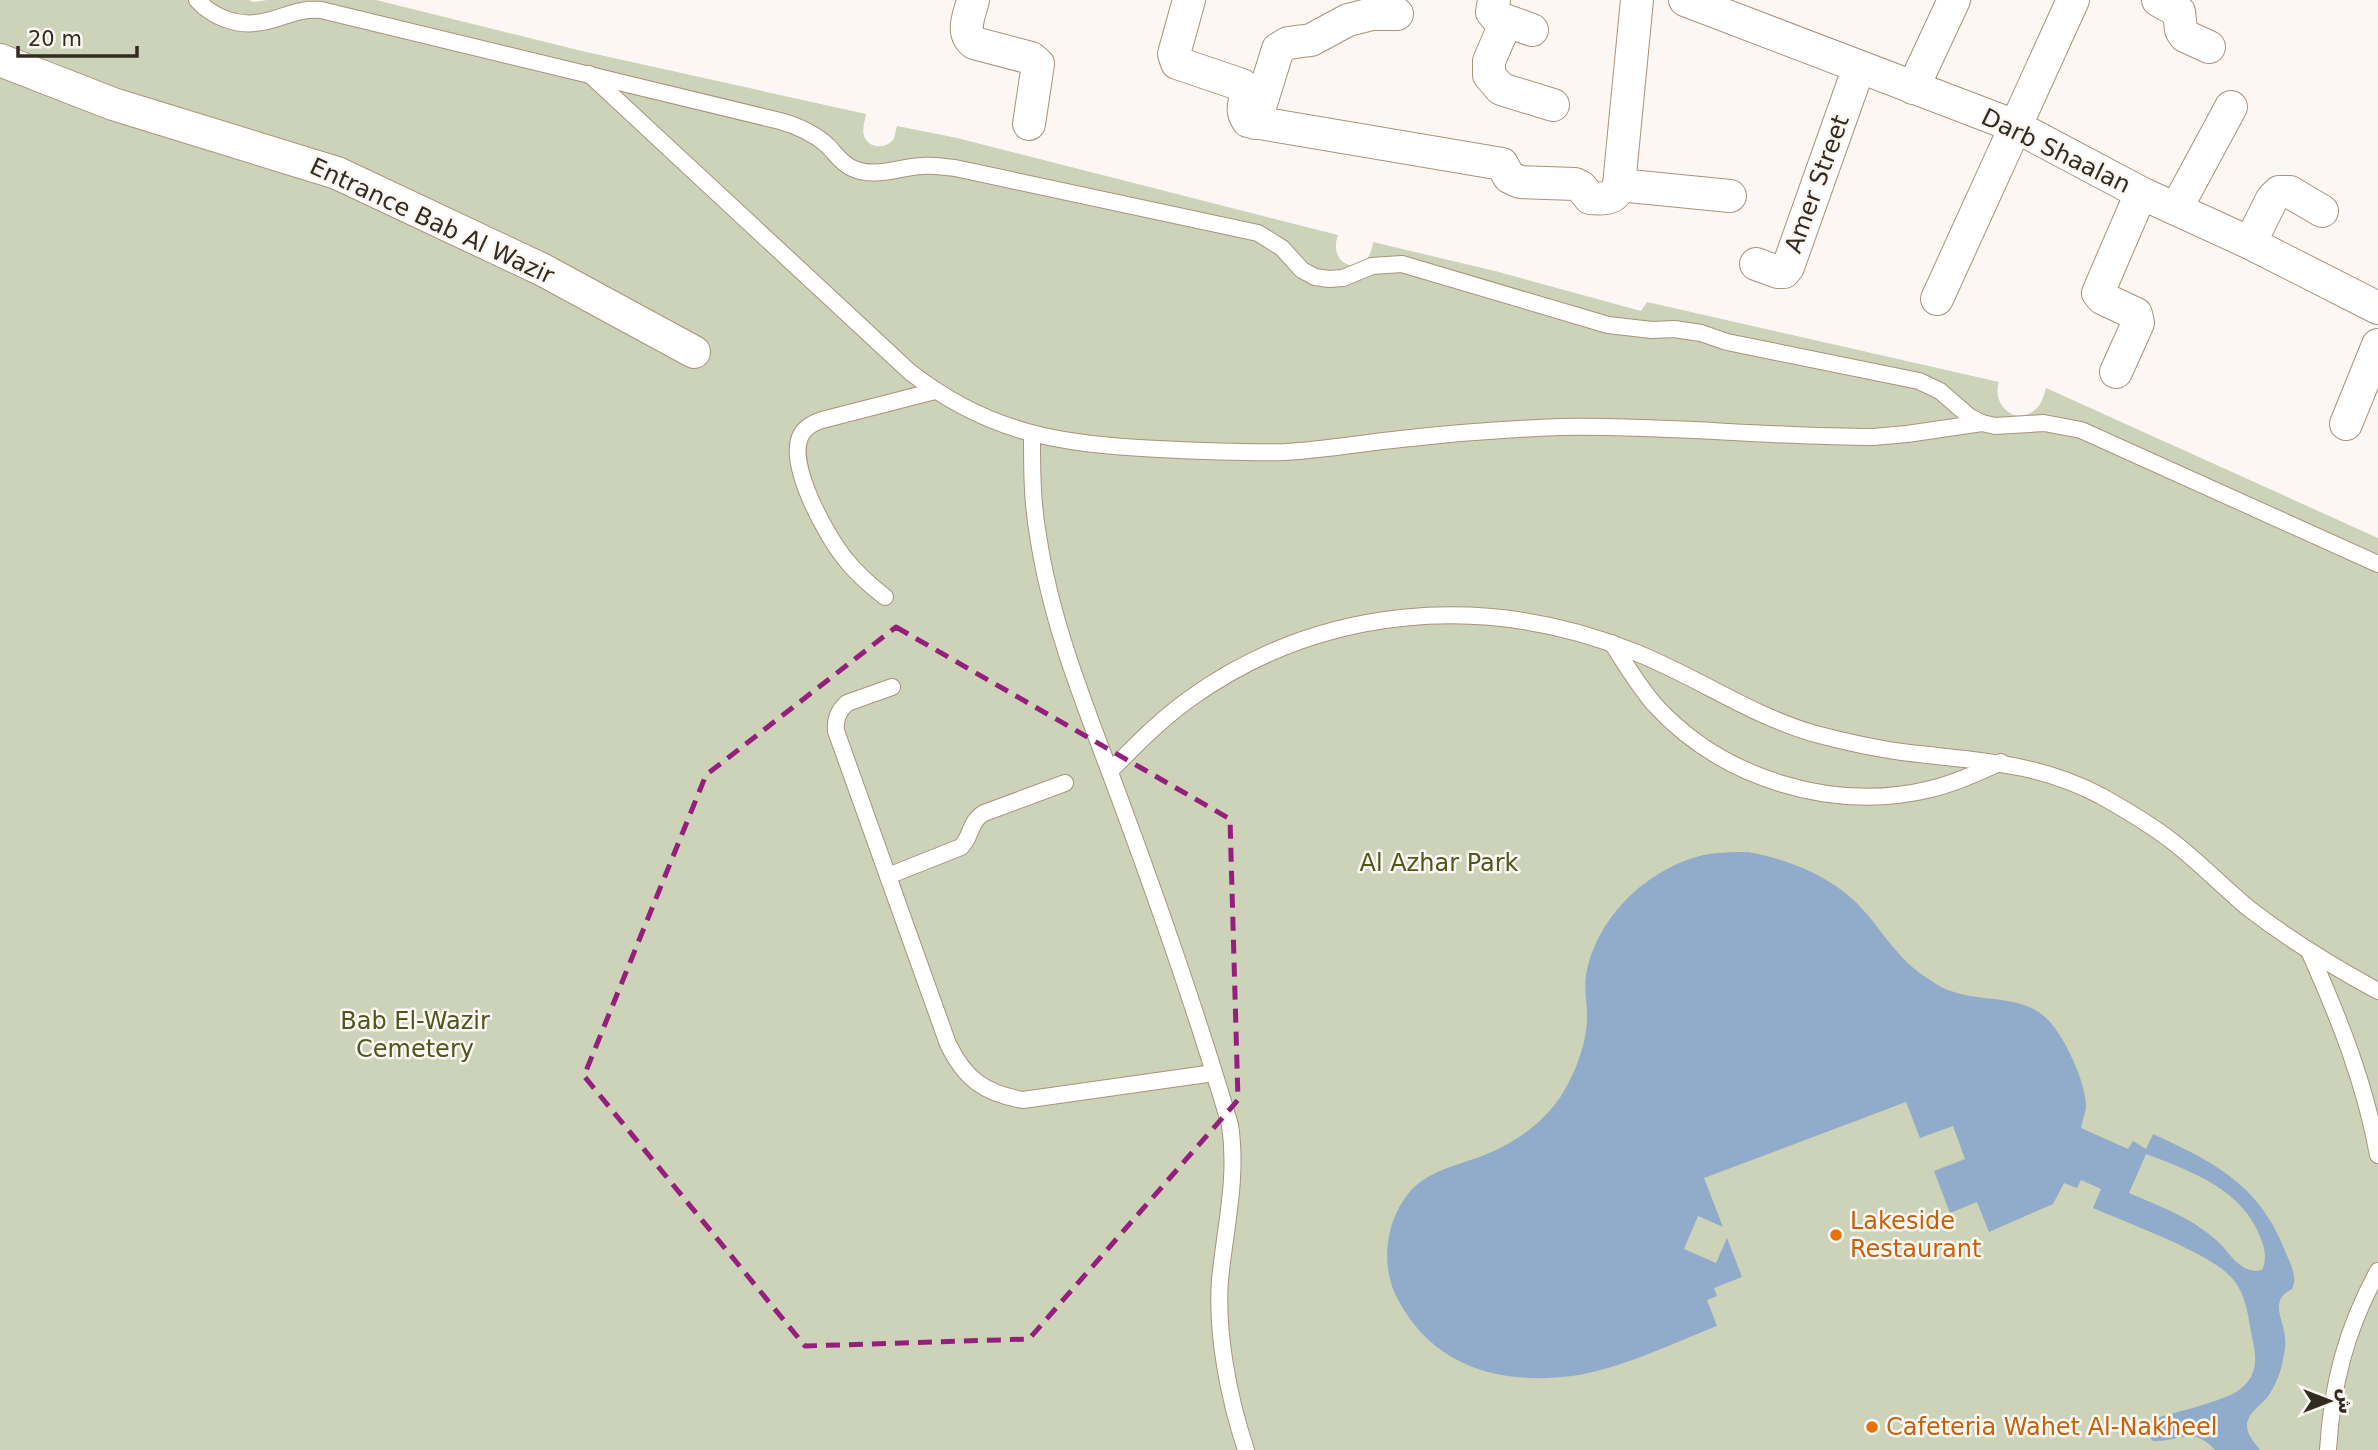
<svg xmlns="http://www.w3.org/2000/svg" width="2378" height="1450" viewBox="0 0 2378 1450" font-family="'DejaVu Sans','Noto Naskh Arabic',sans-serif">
  <rect width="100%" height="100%" fill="#fcf7f2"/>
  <path fill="#cdd3b8" d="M 0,0 L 248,0 L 254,2 L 267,0 L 376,0 L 582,51 L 866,114 C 865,121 861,131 865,138 C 870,149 888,149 894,138 C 895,134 896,130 897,126 L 957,138 L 1338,235 C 1326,268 1369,280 1373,242 L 1495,271 L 1641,311 L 1647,302 L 1999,382 C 1991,406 2018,428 2037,408 C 2042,403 2044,395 2046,388 L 2378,538 L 2378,1450 L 0,1450 Z"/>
  <path fill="#91acca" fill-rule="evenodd" d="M 1748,852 C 1796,861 1841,880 1871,919 C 1889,942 1905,965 1930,980 C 1937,985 1946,990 1954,992 C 1983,1002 2021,995 2045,1017 C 2063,1032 2087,1084 2086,1108 C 2085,1114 2082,1122 2081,1128 L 2128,1149 L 2133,1141 L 2146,1149 L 2153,1134 C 2216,1163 2260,1185 2286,1253 C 2291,1265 2298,1278 2292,1289 C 2269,1300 2283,1318 2285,1337 C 2286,1344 2285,1352 2283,1359 C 2281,1372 2276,1384 2269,1395 C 2262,1405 2247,1413 2247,1426 C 2247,1435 2255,1443 2260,1450 L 2215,1450 C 2192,1425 2180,1442 2153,1441 L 2147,1434 L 2147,1426 L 2153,1419 C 2175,1412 2222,1402 2239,1390 C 2248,1384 2254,1374 2255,1363 C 2256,1353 2253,1342 2251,1332 C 2248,1313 2245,1292 2231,1277 C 2208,1252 2127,1223 2093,1208 L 2101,1189 L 2081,1180 L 2077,1188 L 2064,1183 L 2053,1204 L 1989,1232 L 1977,1202 L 1950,1213 L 1934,1171 L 1965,1159 L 1953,1126 L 1920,1138 L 1906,1102 L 1704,1178 L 1723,1227 L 1698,1216 L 1684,1249 L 1716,1263 L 1727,1238 L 1742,1277 L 1714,1288 L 1717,1296 L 1707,1300 L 1717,1326 C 1673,1343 1618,1370 1572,1376 C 1499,1385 1433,1367 1397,1298 C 1381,1267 1385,1226 1405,1198 C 1424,1170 1458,1166 1487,1154 C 1516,1142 1543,1123 1561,1096 C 1575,1074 1587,1043 1587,1017 C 1587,1003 1584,989 1586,975 C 1596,919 1643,873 1696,857 C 1713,852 1731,852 1748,852 ZM 2146,1154 C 2191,1171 2244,1190 2261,1239 C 2265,1249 2267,1260 2262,1270 C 2239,1275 2230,1251 2215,1239 C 2190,1217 2159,1206 2129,1193 Z"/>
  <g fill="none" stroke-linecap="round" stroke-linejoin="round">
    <defs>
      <g id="service">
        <path d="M 197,0 C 214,18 238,27 262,22 C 285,18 296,8 321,10 L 780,121 C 798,126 814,133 828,146 C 836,154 841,163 852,168 C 875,179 898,167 922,166 C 933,165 944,167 955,168 L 1258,233 L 1282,248 L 1302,270 L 1315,277 L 1329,279 L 1343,278 L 1372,266 L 1402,264 L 1608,325 L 1652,330 L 1674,329 L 1701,333 L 1727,342 L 1919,381 L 1940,391 L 1970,417 L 1982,423 L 1995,426 L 2044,423 L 2081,430 L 2378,564"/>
        <path d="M 589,74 L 910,372 C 990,434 1060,444 1158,449 C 1200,451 1243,453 1285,452 C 1324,450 1362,443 1401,439 C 1454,433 1507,429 1560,427 C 1664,425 1768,437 1873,437 L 1907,434 L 1982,423"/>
        <path d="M 1032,434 C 1032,468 1032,502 1038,535 C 1052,631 1092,722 1125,813 C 1163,916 1199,1020 1230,1125 C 1238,1178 1225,1228 1220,1280 C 1216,1334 1229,1399 1246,1450"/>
        <path d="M 885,597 C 871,586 857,574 846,560 C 827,537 786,464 801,435 C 805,427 813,423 822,420 L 935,391"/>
        <path d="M 1612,643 C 1625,664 1638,685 1654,704 C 1722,779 1833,813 1931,789 C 1956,783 1978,773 2001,762"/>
        <path d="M 892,687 L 847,703 C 838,711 835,719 836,731 L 948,1044 C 965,1079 984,1093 1023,1100 L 1214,1073"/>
        <path d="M 1110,771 C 1135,746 1159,721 1188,700 C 1319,605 1484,592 1632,651 C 1694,675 1748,714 1812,733 C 1842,741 1872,748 1902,752 C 1973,761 2035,761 2101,796 C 2126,810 2150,824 2173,842 C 2199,862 2222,886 2247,907 C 2288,939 2332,966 2378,991"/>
        <path d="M 888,876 L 961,847 C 972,836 969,822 984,813 L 1065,783"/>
        <path d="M 2309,951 C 2339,1018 2365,1083 2378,1155"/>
        <path d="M 2328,1450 C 2332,1384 2346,1330 2378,1271"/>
      </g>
      <g id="minor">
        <path d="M 973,0 C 970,14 960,32 974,43 L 1031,58 L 1038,64 L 1029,124"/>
        <path d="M 1189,0 L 1174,54 L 1177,63 L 1242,85 L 1246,95 C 1244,106 1241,111 1248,121 L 1502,164 L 1509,177 L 1520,182 L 1575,184 L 1581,187 L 1590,198 C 1603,199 1616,200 1619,185 L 1637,0"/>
        <path d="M 1494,0 L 1492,12 L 1496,17 L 1532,30"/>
        <path d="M 1685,0 L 2015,126 L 2141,193 L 2250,243 L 2378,308"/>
        <path d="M 2158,0 L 2179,12 L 2181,30 L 2185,36 L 2209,47"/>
        <path d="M 1506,22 L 1489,61 L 1489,75 L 1501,89 L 1553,105"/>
        <path d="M 0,60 L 113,104 L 337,173 L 543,270 L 694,352"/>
        <path d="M 1913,88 L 1954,0"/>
        <path d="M 1255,123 L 1278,49 L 1288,43 L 1311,40 L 1348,20 L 1372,14 L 1397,14"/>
        <path d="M 1619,185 L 1730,196"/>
        <path d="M 2176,209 L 2231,107"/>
        <path d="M 2250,243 L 2272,199 L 2279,192 L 2290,192 L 2322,211"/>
        <path d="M 1756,264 L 1778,272 L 1784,272 L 1788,267 L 1859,67"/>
        <path d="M 1937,299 L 2073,0"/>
        <path d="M 2116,372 L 2138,323 L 2136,314 L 2102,298 L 2098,293 L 2141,193"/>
        <path d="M 2346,424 L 2378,345"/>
      </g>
    </defs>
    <use href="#service" stroke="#a8937b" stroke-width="18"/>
    <use href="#minor" stroke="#a8937b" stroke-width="34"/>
    <use href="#service" stroke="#fff" stroke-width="16"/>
    <use href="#minor" stroke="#fff" stroke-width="32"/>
  </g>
  <path fill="none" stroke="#951f7c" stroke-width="5" stroke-dasharray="14 9" stroke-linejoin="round" d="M 896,627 L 1230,819 L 1238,1100 L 1029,1339 L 805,1346 L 584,1076 L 706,775 Z"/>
  <g fill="#e8710a" stroke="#fcf7f2" stroke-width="2.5">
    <circle cx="1836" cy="1235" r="7"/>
    <circle cx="1872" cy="1427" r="7"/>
  </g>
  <g text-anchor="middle" stroke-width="5" stroke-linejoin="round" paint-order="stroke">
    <g font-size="24" fill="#332a20" stroke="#fcf7f2">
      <text transform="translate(2056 151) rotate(26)" y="8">Darb Shaalan</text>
      <text transform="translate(1817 184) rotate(-70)" y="8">Amer Street</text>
      <text transform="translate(432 221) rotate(25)" y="8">Entrance Bab Al Wazir</text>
    </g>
    <g font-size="24" fill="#4d561b" stroke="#fcf7f2">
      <text x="1439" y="871">Al Azhar Park</text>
      <text x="415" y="1029">Bab El-Wazir<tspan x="415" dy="28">Cemetery</tspan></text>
    </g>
    <g font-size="24" fill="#c56008" stroke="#fcf7f2" text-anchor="start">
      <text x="1850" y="1229">Lakeside<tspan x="1850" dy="28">Restaurant</tspan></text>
      <text x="1886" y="1435">Cafeteria Wahet Al-Nakheel</text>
    </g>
  </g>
  <g transform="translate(2329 1401) rotate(90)" stroke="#fcf7f2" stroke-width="5" paint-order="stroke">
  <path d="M0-5L12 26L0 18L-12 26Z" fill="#332a20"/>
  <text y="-10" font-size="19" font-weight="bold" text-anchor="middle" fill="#332a20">ش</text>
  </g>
  <path d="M18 46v10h119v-10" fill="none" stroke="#332a20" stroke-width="3.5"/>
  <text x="28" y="46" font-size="21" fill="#332a20" stroke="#fcf7f2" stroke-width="5" paint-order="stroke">20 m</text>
</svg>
